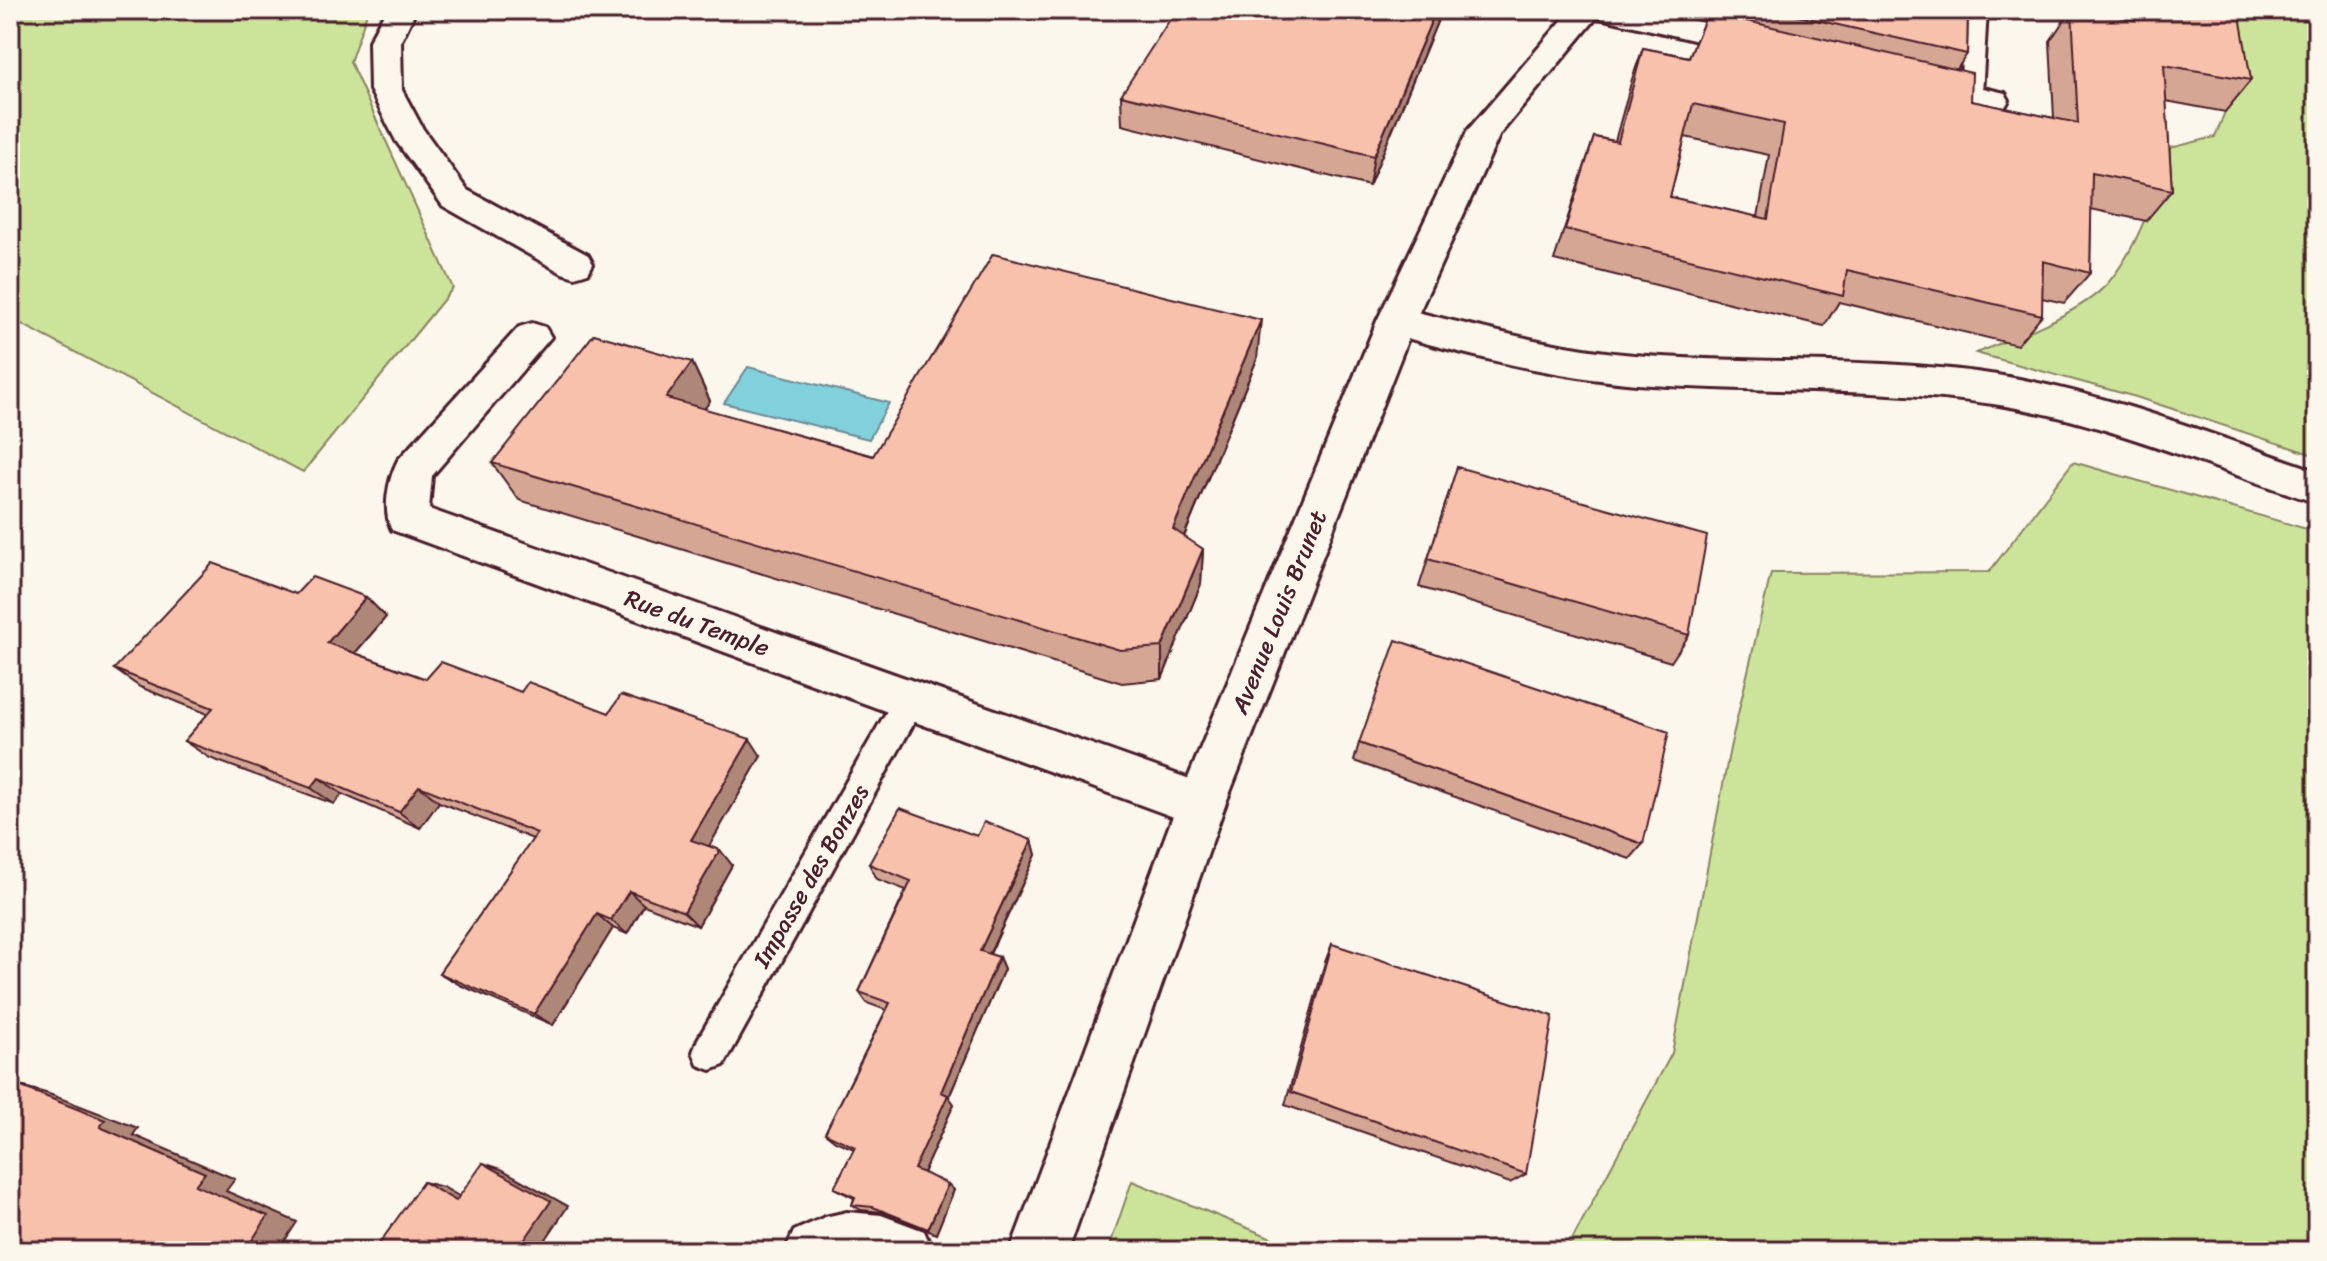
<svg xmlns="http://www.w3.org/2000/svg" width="2327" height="1261" viewBox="0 0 2327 1261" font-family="Sriracha,sans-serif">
  <rect width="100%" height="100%" fill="#fbf7ec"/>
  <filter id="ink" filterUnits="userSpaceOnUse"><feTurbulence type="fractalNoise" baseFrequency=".0125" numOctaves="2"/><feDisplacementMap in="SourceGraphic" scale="16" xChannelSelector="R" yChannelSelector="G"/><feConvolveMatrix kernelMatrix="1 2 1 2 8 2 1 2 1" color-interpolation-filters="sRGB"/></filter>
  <g filter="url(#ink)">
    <g fill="#cbe49a" stroke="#8a8262" stroke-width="2">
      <path d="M 10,10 L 368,10 L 350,62 L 453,288 L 303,472 L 10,318 Z"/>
      <path d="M 2237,10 L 2317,10 L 2317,456 L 2136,397 L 1976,353 C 2013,338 2082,313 2108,283 C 2140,245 2154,194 2170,148 L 2215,137 L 2231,96 Z"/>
      <path d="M 2073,462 L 2317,532 L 2317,1251 L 1566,1251 L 1672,1053 L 1730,748 L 1771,573 L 1989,572 Z"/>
      <path d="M 1132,1181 L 1304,1251 L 1108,1251 Z"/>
    </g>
    <path fill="#81d1dc" stroke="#6b8a95" stroke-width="2" d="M 748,367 L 889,403 L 869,439 L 724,403 Z"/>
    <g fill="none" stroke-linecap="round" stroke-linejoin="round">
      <defs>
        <g id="lane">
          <path d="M 1965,10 L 1987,10 L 1982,95 L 1979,100 L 1963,100 L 1960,95 Z"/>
          <path d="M 910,686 L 921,690 L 925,700 L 921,710 L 724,1065 L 711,1070 L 698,1065 L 693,1052 L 698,1039 L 899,690 Z"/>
        </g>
        <g id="street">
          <path d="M 386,10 L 416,10 L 401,41 L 402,90 L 423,129 L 467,190 L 588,255 L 593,264 L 588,273 L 575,277 L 562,273 L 443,206 L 396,141 L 370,90 L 369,41 Z"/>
          <path d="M 1592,10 L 1648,10 L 1768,38 L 1773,45 L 1768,52 L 1757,55 L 1596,17 Z"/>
          <path d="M 1913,72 L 2005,93 L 2009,100 L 2005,107 L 1993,111 L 1902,89 L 1897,82 L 1902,75 Z"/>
          <path d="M 1396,307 C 1475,326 1553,348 1634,355 C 1755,365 1877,356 1997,375 C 2107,393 2212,435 2317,471 L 2317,503 C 2210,468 2105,421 1993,404 C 1875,387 1756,393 1637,384 C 1552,377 1464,355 1383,331 L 1377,321 L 1383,311 Z"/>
          <path d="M 532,323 L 545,327 L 551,337 L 432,476 L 429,509 L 1218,789 L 1225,805 L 1218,821 L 1201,827 L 392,530 C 382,511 388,479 398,460 L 519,327 Z"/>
          <path d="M 847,1212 L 881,1215 L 924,1231 L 933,1251 L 785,1251 L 794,1231 L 825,1217 Z"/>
        </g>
        <path id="secondary" d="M 1571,10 L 1603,10 L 1500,134 L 1415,321 L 1225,805 L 1068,1251 L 1010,1251 L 1177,805 L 1377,321 L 1468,130 Z"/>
      </defs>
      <use href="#lane" stroke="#4a1f2b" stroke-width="6"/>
      <use href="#street" stroke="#4a1f2b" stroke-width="6"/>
      <use href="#secondary" stroke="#4a1f2b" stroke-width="6"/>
      <use href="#lane" fill="#fbf7ec" fill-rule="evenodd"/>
      <use href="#street" fill="#fbf7ec" fill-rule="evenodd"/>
      <use href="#secondary" fill="#fbf7ec" fill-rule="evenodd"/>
    </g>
    <g fill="#d5a694" stroke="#4a1f2b" stroke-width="2" fill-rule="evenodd">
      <path d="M 1442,10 L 1369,186 L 1122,125 L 1121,95 Z"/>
      <path d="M 1709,10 L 1968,10 L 1967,54 L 1957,69 L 1971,101 L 2054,118 L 2050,41 L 2071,10 L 2079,10 L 2110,16 L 2109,10 L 2236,10 L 2251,80 L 2225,112 L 2166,101 L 2172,190 L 2146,221 L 2091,209 L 2090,273 L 2064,303 L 2042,298 L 2042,315 L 2017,345 L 1839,302 L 1824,326 L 1554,260 L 1594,137 L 1615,141 L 1632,79 L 1643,48 L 1689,57 ZM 1685,137 L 1769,155 L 1758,217 L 1670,197 Z"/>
      <path d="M 1257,359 L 1184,537 L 1203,549 L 1201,584 L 1162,679 L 1122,683 L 519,500 L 492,463 L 692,362 L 710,401 L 704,409 L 873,456 Z"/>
      <path d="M 1457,467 L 1689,635 L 1671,662 L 1419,587 Z"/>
      <path d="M 296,594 L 366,597 L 386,617 L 355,653 L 426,679 L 521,692 L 609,713 L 761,756 L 709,846 L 720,850 L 732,865 L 698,926 L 644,905 L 627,934 L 613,928 L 553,1025 L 460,985 L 439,973 L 533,839 L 439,802 L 420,828 L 342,794 L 334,804 L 210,758 L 184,741 L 208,714 L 140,687 L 114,669 Z"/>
      <path d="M 1359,743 L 1643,844 L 1630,859 L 1354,761 Z"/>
      <path d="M 977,836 L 1032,840 L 1036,855 L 990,954 L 999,957 L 1004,969 L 949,1097 L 954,1104 L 923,1173 L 948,1184 L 954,1190 L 936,1234 L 882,1212 L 861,1210 L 852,1205 L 854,1198 L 834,1188 L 854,1149 L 835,1141 L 825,1133 L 886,1010 L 867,1003 L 859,992 L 906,890 L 877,879 L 869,864 Z"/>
      <path d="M 1332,944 L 1526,1174 L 1510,1183 L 1285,1105 L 1325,962 Z"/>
    </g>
    <g fill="#ae8778" stroke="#4a1f2b" stroke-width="2">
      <path d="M 1436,10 L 1442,10 L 1369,186 L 1374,156 Z"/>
      <path d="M 1261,320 L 1257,359 L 1172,565 L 1173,529 Z"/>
      <path d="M 692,362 L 710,401 L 685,436 L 666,398 Z"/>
      <path d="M 1203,549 L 1201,584 L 1162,679 L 1162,647 Z"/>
      <path d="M 366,597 L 386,617 L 348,661 L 327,643 Z"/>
      <path d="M 750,739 L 761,756 L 704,855 L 691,840 Z"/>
      <path d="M 319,778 L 342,794 L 334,804 L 311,788 Z"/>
      <path d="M 419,786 L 439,802 L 420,828 L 399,812 Z"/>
      <path d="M 1032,840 L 1036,855 L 985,963 L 980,951 Z"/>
      <path d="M 720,850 L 732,865 L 698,926 L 684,912 Z"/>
      <path d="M 629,891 L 644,905 L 627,934 L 611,920 Z"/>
      <path d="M 597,914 L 613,928 L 553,1025 L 534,1014 Z"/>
      <path d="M 999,957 L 1004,969 L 949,1097 L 954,1104 L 922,1175 L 914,1169 L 941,1092 Z"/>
      <path d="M 14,1084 L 49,1094 L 138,1128 L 133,1135 L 235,1179 L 226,1191 L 297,1222 L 278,1251 L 245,1251 L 195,1185 L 100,1127 Z"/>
      <path d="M 483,1163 L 501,1169 L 568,1206 L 538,1251 L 517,1251 Z"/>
      <path d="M 423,1182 L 443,1187 L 476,1206 L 456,1201 Z"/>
      <path d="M 948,1184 L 954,1190 L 936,1234 L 928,1229 Z"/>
    </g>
    <g fill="#f8c1ac" stroke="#4a1f2b" stroke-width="2" fill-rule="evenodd">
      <path d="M 1176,10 L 1436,10 L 1374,156 L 1121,95 Z"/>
      <path d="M 1772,10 L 1968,10 L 1967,54 Z"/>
      <path d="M 2072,10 L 2079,10 L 2136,20 L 2135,10 L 2239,10 L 2251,80 L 2164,65 L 2172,190 L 2092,173 L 2090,273 L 2043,261 L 2042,315 L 1847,270 L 1843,296 L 1565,229 L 1594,137 L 1618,142 L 1643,48 L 1689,57 L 1708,12 L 1972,73 L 1971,101 L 2078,123 ZM 1693,104 L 1784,124 L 1768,219 L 1670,197 Z"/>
      <path d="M 993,254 L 1261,320 L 1173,529 L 1203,549 L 1162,647 L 1120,650 L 492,463 L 594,334 L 692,362 L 666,398 L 873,456 Z"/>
      <path d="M 1457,467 L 1707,536 L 1689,635 L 1428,559 Z"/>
      <path d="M 213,563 L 296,594 L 312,577 L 366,597 L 327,643 L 426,679 L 441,662 L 521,692 L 528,682 L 609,713 L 621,695 L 750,739 L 691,840 L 720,850 L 684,912 L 629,891 L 611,920 L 597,914 L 534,1014 L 439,973 L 537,833 L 419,786 L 399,812 L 319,778 L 311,788 L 184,741 L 213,708 L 114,669 Z"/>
      <path d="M 1396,640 L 1669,732 L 1643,844 L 1359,743 Z"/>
      <path d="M 900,808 L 977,836 L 984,822 L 1032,840 L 980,951 L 999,957 L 941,1092 L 948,1095 L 914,1169 L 948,1184 L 928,1229 L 873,1207 L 852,1205 L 855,1197 L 834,1188 L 855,1147 L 825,1133 L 890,1003 L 859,992 L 911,881 L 869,864 Z"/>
      <path d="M 1332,944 L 1553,1016 L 1526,1174 L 1291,1092 Z"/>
      <path d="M 14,1084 L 105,1120 L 100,1127 L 205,1173 L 195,1185 L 268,1216 L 245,1251 L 10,1251 L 10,1246 L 17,1236 L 10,1233 L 10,1090 Z"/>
      <path d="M 483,1163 L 551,1201 L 517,1251 L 374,1251 L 423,1182 L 456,1201 Z"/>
      <path d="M 834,1250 L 907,1250 L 906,1251 L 833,1251 Z"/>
    </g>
  </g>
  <g text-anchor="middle" stroke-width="8" stroke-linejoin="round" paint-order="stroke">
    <g font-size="24" fill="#4a1f2b" stroke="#fbf7ec">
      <text transform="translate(1279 612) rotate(-68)" y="8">Avenue Louis Brunet</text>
      <text transform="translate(697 623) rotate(20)" y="8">Rue du Temple</text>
      <text transform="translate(811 876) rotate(-60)" y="8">Impasse des Bonzes</text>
    </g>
  </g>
  <rect width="2327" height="1261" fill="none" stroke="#fbf7ec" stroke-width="40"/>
  <rect x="20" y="20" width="2287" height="1221" fill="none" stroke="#4a1f2b" stroke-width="3" filter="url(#ink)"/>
</svg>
